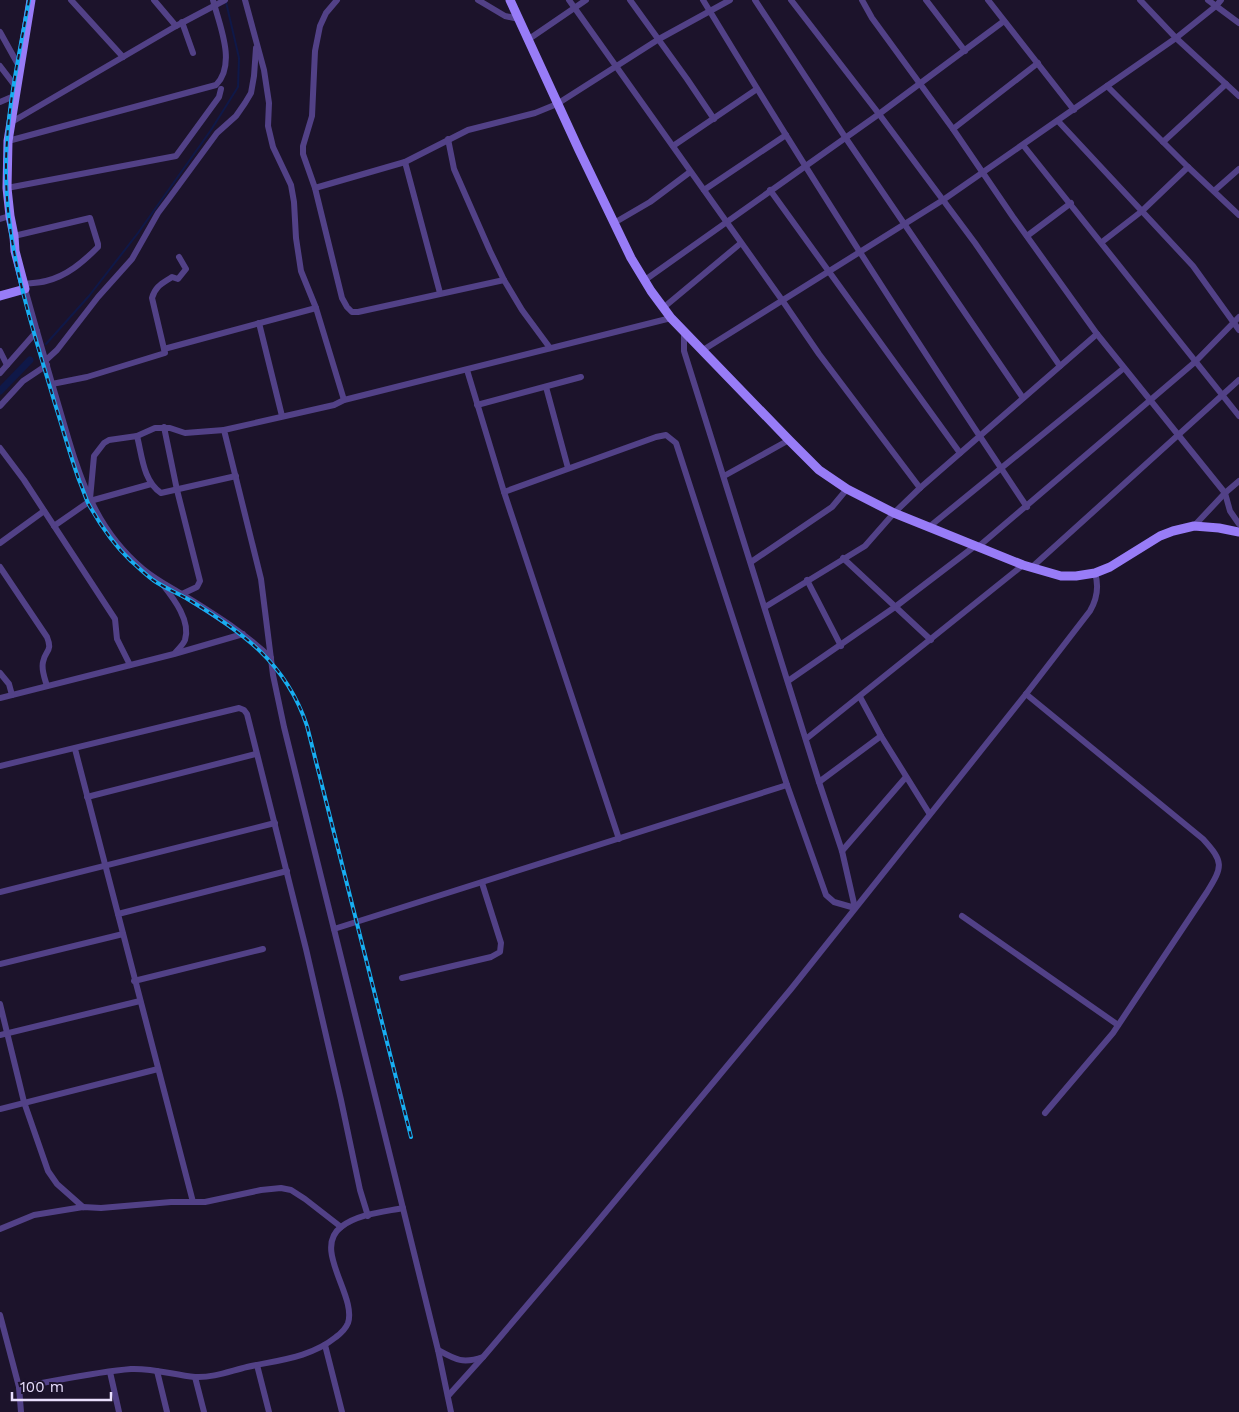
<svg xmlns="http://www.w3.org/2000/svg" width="1239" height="1412" viewBox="0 0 1239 1412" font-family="'Work Sans',sans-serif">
  <rect width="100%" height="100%" fill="#1c132b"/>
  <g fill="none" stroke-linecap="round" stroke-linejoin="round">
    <path stroke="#0f1848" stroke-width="2" d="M 46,344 L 89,296 L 138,233 L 211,130 L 238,87 L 239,58 L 226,2"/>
    <path stroke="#0f1848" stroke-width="7" d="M 0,391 L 30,360"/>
    <g stroke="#524187" stroke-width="6">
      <path d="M 71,0 L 123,57"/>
      <path d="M 154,0 L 176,26"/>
      <path d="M 245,0 L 264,70 L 269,103 L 268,126 L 273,147 L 291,185 L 294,202 L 296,238 L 301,271 L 316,308 L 344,400"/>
      <path d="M 337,0 L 326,13 L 320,26 L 315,51 L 312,116 L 303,146 L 303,154 L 315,188 L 342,298 L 347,307 L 352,312 L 358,312 L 504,280"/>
      <path d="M 478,0 L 505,16 L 519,19"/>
      <path d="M 569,0 L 782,300 L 819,354 L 920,488"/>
      <path d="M 630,0 L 687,79 L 714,119"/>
      <path d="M 703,0 C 807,172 915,340 1027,507"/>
      <path d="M 755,0 L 845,137 L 1023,398"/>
      <path d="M 791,0 L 879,114 L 975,243 L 1060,366"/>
      <path d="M 862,0 L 872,18 L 953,129 L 1013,217 L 1097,334 L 1225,493 L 1230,511 L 1239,524"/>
      <path d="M 926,0 L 965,51"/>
      <path d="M 988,0 L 1074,110"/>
      <path d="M 1140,0 L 1176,38 L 1239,96"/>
      <path d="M 1208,0 L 1239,23"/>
      <path d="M 182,22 L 193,53"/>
      <path d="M 0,32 L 20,68"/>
      <path d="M 529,39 L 586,0"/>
      <path d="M 0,66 L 16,87"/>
      <path d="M 1107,86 L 1188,167 L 1239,215"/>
      <path d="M 0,102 L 14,96"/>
      <path d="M 1058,121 L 1193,266 L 1239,330"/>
      <path d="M 10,123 L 176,26 L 225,0"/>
      <path d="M 953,129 L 1038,63"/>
      <path d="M 448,139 L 454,169 L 490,251 L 504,280 L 522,310 L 550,348"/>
      <path d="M 8,141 L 216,85 C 237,64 219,24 213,0"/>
      <path d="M 1163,142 L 1226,84"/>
      <path d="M 1023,145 L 1239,416"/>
      <path d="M 673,146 L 757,89"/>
      <path d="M 405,162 L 440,293"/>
      <path d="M 7,188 L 176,156 L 219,97 L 221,89"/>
      <path d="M 315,188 L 405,162 L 468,130 L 535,113 L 557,104 L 659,39 L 730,0"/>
      <path d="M 704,190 L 786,135"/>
      <path d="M 770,190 L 960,453"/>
      <path d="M 1214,191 L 1239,169"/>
      <path d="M 0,219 L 10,216"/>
      <path d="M 614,223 L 650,202 L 690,172"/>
      <path d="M 14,236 L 90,218 L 98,244 L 98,247 C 83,262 67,276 46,281 C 39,283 31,283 23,284"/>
      <path d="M 1027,236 L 1071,203"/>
      <path d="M 1102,242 L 1142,211 L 1188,167"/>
      <path d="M 645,280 L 879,114 L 1004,21"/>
      <path d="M 25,289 C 36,328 47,367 59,407 C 77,468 91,526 143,569 C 156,580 170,587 185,596 C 215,615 245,633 271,658"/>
      <path d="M 663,308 L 741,243"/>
      <path d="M 259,323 L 282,416"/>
      <path d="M 164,349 L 152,298 C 155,286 163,283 172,277 L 178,279 L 186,269 L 179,257"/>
      <path d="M 703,350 L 943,200 L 1176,38 L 1216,6 L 1221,0"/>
      <path d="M 0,351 L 7,365"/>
      <path d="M 45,361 L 57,350 L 98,297 L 132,259 L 158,213 L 170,197 L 217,133 L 236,116 L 245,103 L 251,93 L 254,76 L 256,48"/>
      <path d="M 467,370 L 504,492 L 619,839"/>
      <path d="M 0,373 L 37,331"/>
      <path d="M 52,384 L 87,377 L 165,353 L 164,349 L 316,308"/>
      <path d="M 546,387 L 568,468"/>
      <path d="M 477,405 L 581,377"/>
      <path d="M 0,406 L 23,381 L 47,365"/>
      <path d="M 164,427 L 177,490 L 200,581 L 197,587 L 182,594"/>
      <path d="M 137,436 C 142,455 143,481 161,493 L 236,476"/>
      <path d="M 0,448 L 24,480 L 115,619 L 117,639 L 130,665"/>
      <path d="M 724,476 L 789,440"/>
      <path d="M 504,492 L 656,437 L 666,435 L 676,443 L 787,785 L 826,895 L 834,902 L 855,908 L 842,851 L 819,782 L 684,351 L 684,331"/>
      <path d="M 90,499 L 94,456 L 104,443 L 109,440 L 137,436 L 155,428 L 170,428 L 185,433 L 224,430"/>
      <path d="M 54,526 L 90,501 L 151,484"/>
      <path d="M 1194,526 L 1225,493 L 1239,481"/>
      <path d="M 929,527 L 1124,368"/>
      <path d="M 0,543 L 44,511"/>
      <path d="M 978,547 L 1195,362 L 1239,317"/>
      <path d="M 843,558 L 931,640"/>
      <path d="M 751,562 L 832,507 L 847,489"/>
      <path d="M 0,567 L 47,637 C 53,652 45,650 43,662 C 41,670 45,679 47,686"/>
      <path d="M 1031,568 L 1239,380"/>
      <path d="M 807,580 L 841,646"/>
      <path d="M 163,585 C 174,599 191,621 185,640 C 183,645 178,649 175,653"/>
      <path d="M 765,607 L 865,546 L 894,513 L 920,488 L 1097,334"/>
      <path d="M 0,673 L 9,684 L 12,695"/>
      <path d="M 788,681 L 895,607 L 975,546"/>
      <path d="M 1026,694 L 1203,839 C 1224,862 1223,866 1207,892 L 1113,1033 L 1045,1113"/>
      <path d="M 860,697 L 881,736 L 929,813"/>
      <path d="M 0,698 L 174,654 L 243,634"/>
      <path d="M 806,739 L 1023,565"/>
      <path d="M 75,749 L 193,1202"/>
      <path d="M 0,766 L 239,708 L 244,710 L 247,714 L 306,949 L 341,1100 L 360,1190 L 368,1216"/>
      <path d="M 819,782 L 881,736"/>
      <path d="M 87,797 L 256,754"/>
      <path d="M 842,851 L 906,777"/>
      <path d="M 0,892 L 275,823"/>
      <path d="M 118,914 L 287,871"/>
      <path d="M 962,916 L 1118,1025"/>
      <path d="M 334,929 L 787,785"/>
      <path d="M 0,964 L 123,934"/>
      <path d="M 402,978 L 491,957 L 500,952 L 501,943 L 482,883"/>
      <path d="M 134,981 L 263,949"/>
      <path d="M 0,1004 L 24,1102 L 48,1171 L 57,1184 L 83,1207"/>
      <path d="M 0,1035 L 140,1001"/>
      <path d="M 0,1109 L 158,1069"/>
      <path d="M 0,1229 L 34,1215 L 83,1207 L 101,1208 L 171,1202 L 205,1202 L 261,1190 L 281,1188 L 291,1190 L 305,1199 L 341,1227"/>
      <path d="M 0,1315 L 19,1387 L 21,1412"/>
      <path d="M 325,1345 L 342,1412"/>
      <path d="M 438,1350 C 456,1360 463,1364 483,1357"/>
      <path d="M 257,1365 L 269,1412"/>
      <path d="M 157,1371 L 167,1412"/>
      <path d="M 110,1372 L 119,1412"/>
      <path d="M 195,1377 L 204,1412"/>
      <path d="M 19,1387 C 56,1381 94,1372 131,1369 C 153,1368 174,1375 195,1377 C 213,1378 230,1371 247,1367 C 278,1360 310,1358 336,1337 C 340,1334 346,1328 348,1323 C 357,1296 312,1249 341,1227 C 358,1214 383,1212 403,1208"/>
      <path d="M 448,1396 L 484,1356 L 585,1237 L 791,989 L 1026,694 L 1090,611 C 1097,599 1099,586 1095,573"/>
      <path d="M 451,1412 L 438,1350 L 284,727 L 273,675 L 261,579 L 224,430 L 334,405 L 344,400 L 671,318"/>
    </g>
    <g stroke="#987cf7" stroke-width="9">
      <path d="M 510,0 L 579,150 L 631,258 L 651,291 L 671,318 L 789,440 L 819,470 L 847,489 L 894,513 L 1023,565 L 1061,576 L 1076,576 L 1095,573 L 1110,567 L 1160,536 L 1173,531 L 1194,526 L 1219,528 L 1239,532"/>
      <path d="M 0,296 L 25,289 L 15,251 L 14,236 L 10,216 L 7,188 L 8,141 L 31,0"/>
    </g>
    <defs>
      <path id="rail" d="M 29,0 C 19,57 5,116 6,175 C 7,254 33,329 55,404 C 63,429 70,455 79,480 C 82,487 85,496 88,503 C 99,523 114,545 131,561 C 138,567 145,574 153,580 C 163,587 175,592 186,598 C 241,631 286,662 307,726 L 411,1137"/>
    </defs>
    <use href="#rail" stroke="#17aef1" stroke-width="4"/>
    <use href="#rail" stroke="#1c132b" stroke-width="2" stroke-dasharray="5.5" stroke-linecap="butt"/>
  </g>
  <path d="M12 1392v8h99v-8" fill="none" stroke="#e9dffd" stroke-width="2.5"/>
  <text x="20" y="1392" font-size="15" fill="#e9dffd" stroke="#1c132b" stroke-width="4" paint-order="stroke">100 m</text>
</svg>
